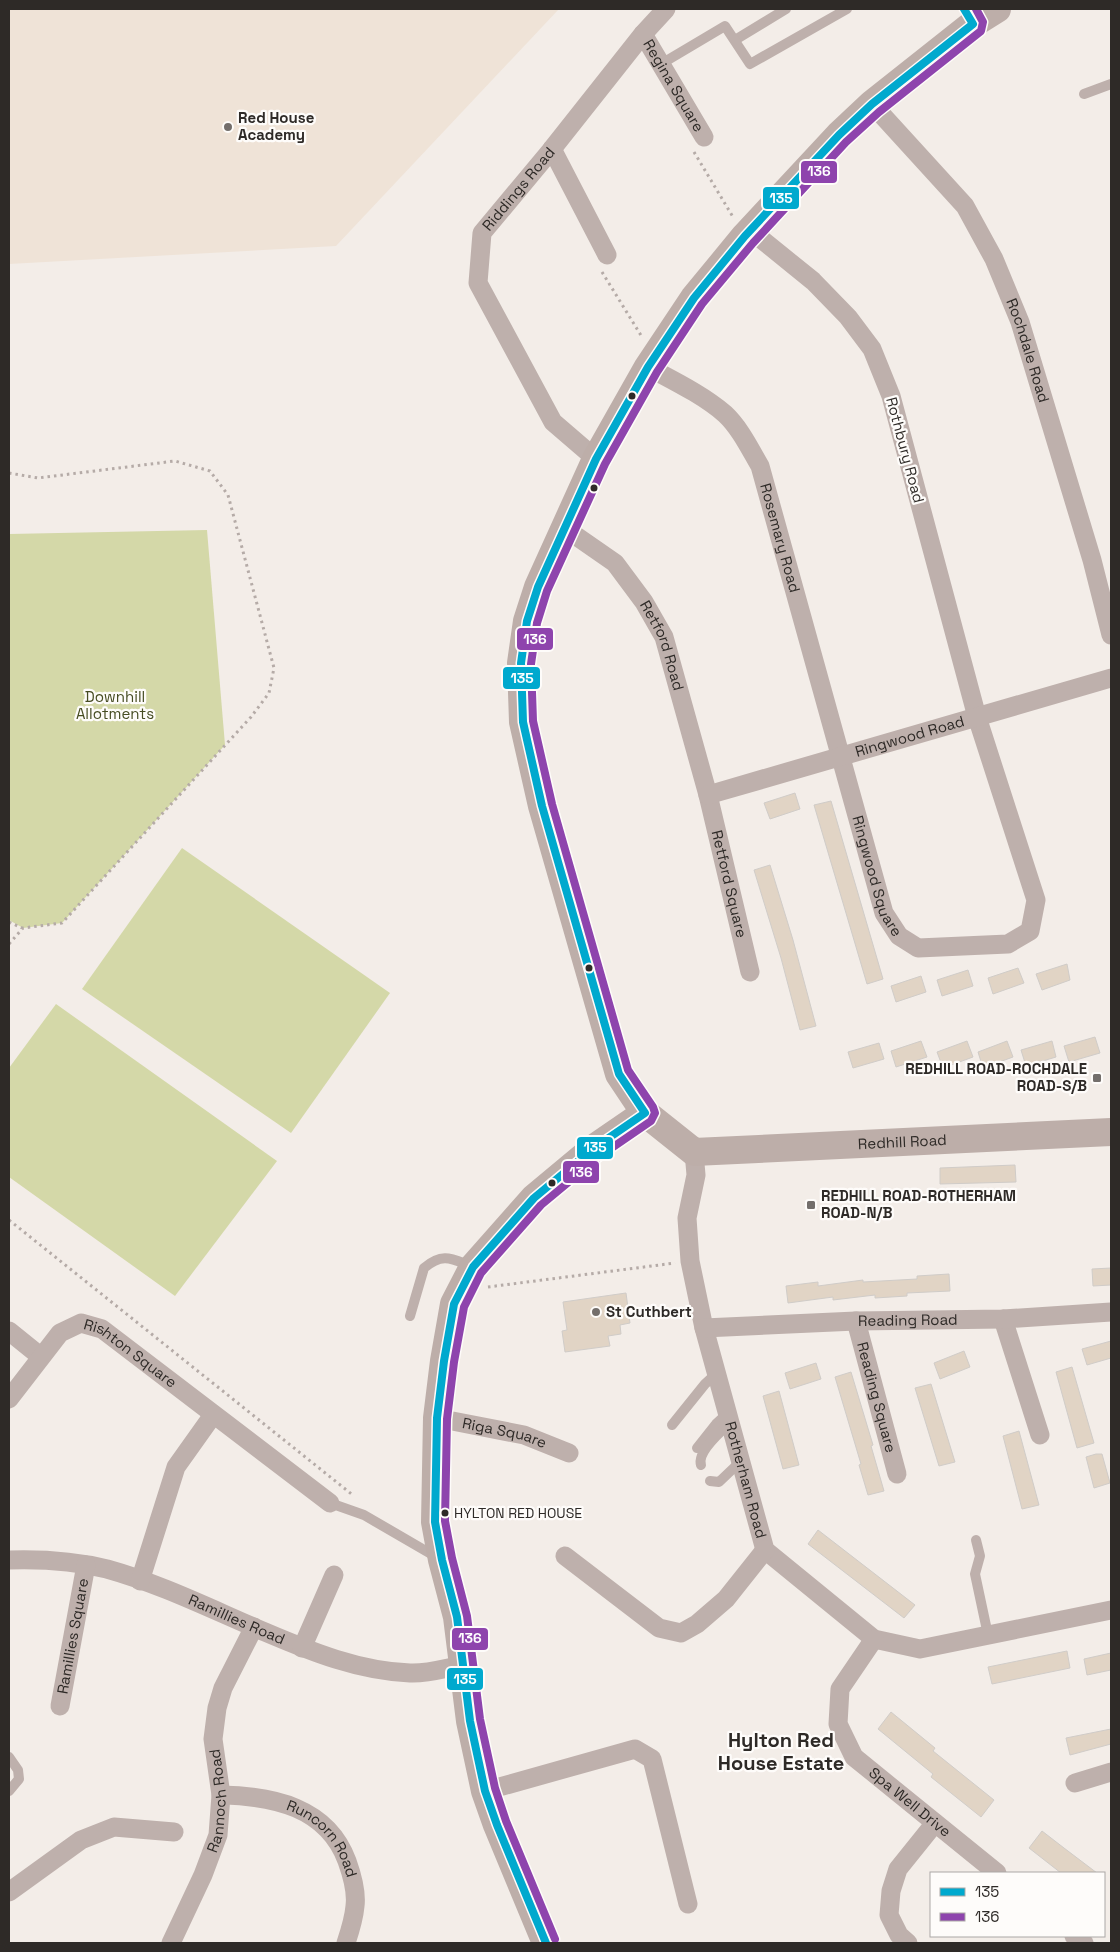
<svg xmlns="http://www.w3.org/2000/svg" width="1120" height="1952" viewBox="0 0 1120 1952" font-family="'Space Grotesk',sans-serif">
  <rect width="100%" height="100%" fill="#f3ede8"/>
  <path fill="#efe3d7" d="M 9,9 L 559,9 L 336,246 L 9,264 Z"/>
  <g fill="#d4d8a8">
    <path d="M 207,530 L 225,745 L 62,923 L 23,928 L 9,920 L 9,534 Z"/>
    <path d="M 182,848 L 390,993 L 291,1133 L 82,989 Z"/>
    <path d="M 56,1004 L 277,1161 L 175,1296 L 9,1177 L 9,1068 Z"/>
  </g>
  <g fill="#e1d4c5" stroke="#d0ccc8">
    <path d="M 795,793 L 800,809 L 770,819 L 764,803 Z"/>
    <path d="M 831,801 L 883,979 L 867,984 L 814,805 Z"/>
    <path d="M 770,865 L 793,940 L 816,1026 L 800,1030 L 781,958 L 754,870 Z"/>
    <path d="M 1067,964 L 1070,980 L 1042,990 L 1036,974 Z"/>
    <path d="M 1018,968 L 1024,983 L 993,994 L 988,978 Z"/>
    <path d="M 968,970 L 973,986 L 942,996 L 937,980 Z"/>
    <path d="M 921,976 L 926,992 L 896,1002 L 891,986 Z"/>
    <path d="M 1095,1037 L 1100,1053 L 1069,1062 L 1064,1046 Z"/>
    <path d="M 921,1041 L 927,1057 L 896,1067 L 891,1051 Z"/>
    <path d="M 967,1041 L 973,1057 L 943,1068 L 937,1052 Z"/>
    <path d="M 1007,1041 L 1013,1057 L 983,1068 L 978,1052 Z"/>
    <path d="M 1052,1041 L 1056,1057 L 1026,1066 L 1021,1050 Z"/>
    <path d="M 879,1043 L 884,1059 L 853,1068 L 848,1052 Z"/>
    <path d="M 1015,1165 L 1016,1182 L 940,1184 L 940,1168 Z"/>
    <path d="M 1111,1268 L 1111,1285 L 1093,1286 L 1092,1269 Z"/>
    <path d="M 949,1274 L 950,1291 L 907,1293 L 907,1296 L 875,1298 L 875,1295 L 833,1300 L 833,1297 L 788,1303 L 786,1286 L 818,1282 L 818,1286 L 863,1280 L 863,1282 L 917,1279 L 917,1276 Z"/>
    <path d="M 626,1293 L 630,1323 L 620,1325 L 621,1334 L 608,1336 L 610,1346 L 565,1352 L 562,1331 L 567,1330 L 563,1302 Z"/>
    <path d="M 1111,1341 L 1111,1358 L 1087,1365 L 1082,1349 Z"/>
    <path d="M 964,1351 L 970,1367 L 940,1379 L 934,1363 Z"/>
    <path d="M 816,1363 L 821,1379 L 790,1389 L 785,1373 Z"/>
    <path d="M 1072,1367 L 1094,1443 L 1077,1448 L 1056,1372 Z"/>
    <path d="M 851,1372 L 873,1445 L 871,1446 L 884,1491 L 868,1495 L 859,1465 L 861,1464 L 835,1377 Z"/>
    <path d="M 931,1384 L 955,1462 L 939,1466 L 915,1388 Z"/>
    <path d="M 779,1391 L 799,1465 L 783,1469 L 763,1396 Z"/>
    <path d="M 1019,1431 L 1039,1505 L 1022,1509 L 1003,1436 Z"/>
    <path d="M 1096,1454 L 1102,1454 L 1110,1483 L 1094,1488 L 1086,1457 Z"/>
    <path d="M 818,1530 L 915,1605 L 904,1618 L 808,1544 Z"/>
    <path d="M 1067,1651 L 1070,1668 L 992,1684 L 988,1667 Z"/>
    <path d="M 1111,1653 L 1111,1670 L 1087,1675 L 1084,1659 Z"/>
    <path d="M 891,1712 L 935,1748 L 933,1751 L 994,1800 L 981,1817 L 931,1777 L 933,1774 L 878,1729 Z"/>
    <path d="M 1111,1729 L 1111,1744 L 1070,1755 L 1066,1738 Z"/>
    <path d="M 1042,1831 L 1064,1848 L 1097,1873 L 1061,1873 L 1029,1848 Z"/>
  </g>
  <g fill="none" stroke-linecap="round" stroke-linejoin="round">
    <g stroke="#b5aba7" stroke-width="3" stroke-dasharray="2.5 4" stroke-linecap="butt">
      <path d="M 694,152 L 733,217"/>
      <path d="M 602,272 L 642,337"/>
      <path d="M 9,473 L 38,478 L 175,461 L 210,471 L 228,495 L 274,668 L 269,693 L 251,717 L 62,923 L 23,928 L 9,944"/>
      <path d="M 9,922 L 22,928"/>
      <path d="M 9,1220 L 354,1496"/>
      <path d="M 488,1287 L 675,1263"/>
    </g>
    <g stroke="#beb0ac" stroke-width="10">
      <path d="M 735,40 L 786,9"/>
      <path d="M 661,64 L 725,26 L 750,64 L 847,9"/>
      <path d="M 1084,94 L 1111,84"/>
      <path d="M 410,1316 L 424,1268 C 443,1252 452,1259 471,1266"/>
      <path d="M 672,1425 L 705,1384 L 717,1373"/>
      <path d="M 697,1448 L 716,1424 L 728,1413"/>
      <path d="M 701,1465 C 697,1452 721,1431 730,1423"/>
      <path d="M 710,1481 L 719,1482 L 740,1462"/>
      <path d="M 330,1503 L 364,1515 L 438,1558"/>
      <path d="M 976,1540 L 980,1556 L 975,1574 L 988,1635"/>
      <path d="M 9,1757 L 18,1770 L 19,1779 L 9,1791"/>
    </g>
    <g stroke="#beb0ac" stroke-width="19">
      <path id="s1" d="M 643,34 L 704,137"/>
      <path id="s2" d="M 872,104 L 965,206 L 994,259 L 1020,322 L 1092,560 L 1111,635"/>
      <path d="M 552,149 L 607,255"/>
      <path id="s3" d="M 648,367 C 674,381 703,395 725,414 C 740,428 750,449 760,466 L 884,913 L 899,936 L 918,948 L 1008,944 L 1030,931 L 1036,900 L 977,717 L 891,396 L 872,349 L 848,317 L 813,281 L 750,230"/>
      <path id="s4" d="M 596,459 L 553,422 L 478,283 L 482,233 L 552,149 L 643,34 L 666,9"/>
      <path id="s5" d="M 566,529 L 615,563 L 644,602 L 664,637 L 708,795 L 750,972"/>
      <path id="s6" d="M 708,795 L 1111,678"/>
      <path id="s7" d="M 694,1152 L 696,1175 L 687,1218 L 690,1261 L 704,1328 L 765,1550 L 874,1639 L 920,1649 L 1111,1610"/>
      <path d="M 1003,1319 L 1040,1435"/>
      <path id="s8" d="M 856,1321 L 897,1474"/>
      <path id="s9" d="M 704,1328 L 856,1321 L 1003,1319 L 1111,1312"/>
      <path d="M 9,1331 L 40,1356"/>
      <path id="s10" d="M 9,1399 L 60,1333 L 81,1323 L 102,1329 L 330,1503"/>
      <path id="s11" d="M 437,1418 L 524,1435 L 569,1453"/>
      <path d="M 565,1556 L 659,1628 L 681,1633 L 697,1624 L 726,1599 L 765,1550"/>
      <path id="s12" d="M 9,1560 C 41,1559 75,1561 107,1569 C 161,1584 213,1610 265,1632 C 312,1652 359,1671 410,1673 C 427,1674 446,1668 463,1665"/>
      <path d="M 140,1581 L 176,1467 L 213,1415"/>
      <path id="s13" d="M 874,1639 L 840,1689 L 838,1724 L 854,1757 L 997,1873"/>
      <path d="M 302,1648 L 334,1575"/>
      <path id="s14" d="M 60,1706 L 86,1565"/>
      <path d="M 1075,1783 L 1111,1772"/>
      <path d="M 485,1791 L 635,1749 L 652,1759 L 688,1904"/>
      <path id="s15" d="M 221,1795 C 273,1796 327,1807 347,1861 C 352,1875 357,1891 355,1906 C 354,1918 350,1931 346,1943"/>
      <path d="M 9,1892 L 81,1840 L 114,1827 L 174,1832"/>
      <path d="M 1074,1936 L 1084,1943"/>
      <path id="s16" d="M 171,1943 L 203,1875 L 218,1835 L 221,1795 L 213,1739 L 217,1708 L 223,1688 L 254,1627"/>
      <path d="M 908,1943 L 899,1935 L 889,1915 L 891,1891 L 898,1869 L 935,1823"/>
    </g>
    <g stroke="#bdaea9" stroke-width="28">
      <path id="s17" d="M 997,9 L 973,24 L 872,104 L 839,135 L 745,236 L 694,298 L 648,367 L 596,459 L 538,587 L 527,621 L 521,663 L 523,722 L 542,806 L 619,1074 L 645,1113 L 694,1152 L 1111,1132"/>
      <path d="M 546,1943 L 497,1825 L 485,1791 L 470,1721 L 457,1617 L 442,1560 L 435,1522 L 437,1418 L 444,1361 L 454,1304 L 473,1267 L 534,1198 L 594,1148 L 645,1113"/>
    </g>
    <defs>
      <path id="bus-1" d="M 546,1943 L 497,1825 L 485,1791 L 470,1721 L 457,1617 L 442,1560 L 435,1522 L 437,1418 L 444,1361 L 454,1304 L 473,1267 L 534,1198 L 594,1148 L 645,1113 L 619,1074 L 542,806 L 523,722 L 521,663 L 527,621 L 538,587 L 596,459 L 648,367 L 694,298 L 745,236 L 839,135 L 872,104 L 973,24 L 964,9"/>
      <path id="bus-2" d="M 555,1939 L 506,1821 L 495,1788 L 480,1719 L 467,1616 L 452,1558 L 445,1521 L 447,1419 L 454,1362 L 464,1307 L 481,1273 L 541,1205 L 600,1156 L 651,1121 L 655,1113 L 653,1107 L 628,1070 L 552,804 L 533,721 L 531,664 L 537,623 L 547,591 L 605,464 L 657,372 L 702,304 L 753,243 L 846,142 L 879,112 L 981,31 L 983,22 L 976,9"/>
    </defs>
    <use href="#bus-1" stroke="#fefcfa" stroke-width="11"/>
    <use href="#bus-2" stroke="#fefcfa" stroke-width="11"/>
    <use href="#bus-1" stroke="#00a9ce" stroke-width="8"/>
    <use href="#bus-2" stroke="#8e44ad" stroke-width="8"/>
  </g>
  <g fill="#736e6b" stroke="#fefcfa" stroke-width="2">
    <circle cx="228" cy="127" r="5"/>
    <rect x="1092" y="1073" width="10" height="10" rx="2.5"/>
    <rect x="806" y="1200" width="10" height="10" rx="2.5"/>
    <circle cx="596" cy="1312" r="5"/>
  </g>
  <g fill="#2e2a27" stroke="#fefcfa" stroke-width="2">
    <circle cx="632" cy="396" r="4.5"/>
    <circle cx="594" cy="488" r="4.5"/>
    <circle cx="589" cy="968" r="4.5"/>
    <circle cx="552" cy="1183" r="4.5"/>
    <circle cx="445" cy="1513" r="4.5"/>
  </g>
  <g text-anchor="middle" stroke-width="4.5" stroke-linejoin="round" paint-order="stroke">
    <g font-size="14" fill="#2e2a27" stroke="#fefcfa" text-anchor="start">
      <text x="454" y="1518">HYLTON RED HOUSE</text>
    </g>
    <g font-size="15" fill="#2e2a27" stroke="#fefcfa">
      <text dy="5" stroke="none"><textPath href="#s1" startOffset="60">Regina Square</textPath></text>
      <text dy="5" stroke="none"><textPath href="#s4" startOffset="322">Riddings Road</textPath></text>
      <text dy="5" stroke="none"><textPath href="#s2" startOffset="296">Rochdale Road</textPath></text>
      <text transform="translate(905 450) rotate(75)" y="5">Rothbury Road</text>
      <text dy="5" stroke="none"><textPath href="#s3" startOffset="228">Rosemary Road</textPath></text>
      <text dy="5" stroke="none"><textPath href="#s5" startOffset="156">Retford Road</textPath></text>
      <text dy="5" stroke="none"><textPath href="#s6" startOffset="210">Ringwood Road</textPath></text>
      <text dy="5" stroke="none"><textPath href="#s3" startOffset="580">Ringwood Square</textPath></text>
      <text dy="5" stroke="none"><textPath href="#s5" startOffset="404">Retford Square</textPath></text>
      <text dy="5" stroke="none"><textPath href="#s17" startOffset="1570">Redhill Road</textPath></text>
      <text dy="5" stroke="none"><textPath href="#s9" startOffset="204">Reading Road</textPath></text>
      <text dy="5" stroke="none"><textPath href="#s10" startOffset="165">Rishton Square</textPath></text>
      <text dy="5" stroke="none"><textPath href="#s8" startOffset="79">Reading Square</textPath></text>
      <text dy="5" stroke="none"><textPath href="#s11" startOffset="69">Riga Square</textPath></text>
      <text dy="5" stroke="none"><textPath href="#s7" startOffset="336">Rotherham Road</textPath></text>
      <text dy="5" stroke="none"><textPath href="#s12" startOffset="238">Ramillies Road</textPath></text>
      <text dy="5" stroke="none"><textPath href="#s14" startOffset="71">Ramillies Square</textPath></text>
      <text dy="5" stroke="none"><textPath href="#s16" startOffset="152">Rannoch Road</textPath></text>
      <text dy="5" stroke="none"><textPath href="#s13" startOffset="204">Spa Well Drive</textPath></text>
      <text dy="5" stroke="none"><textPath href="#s15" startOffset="118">Runcorn Road</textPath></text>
    </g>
    <g font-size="15" font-weight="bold" fill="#2e2a27" stroke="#fefcfa" text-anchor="start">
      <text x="238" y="123">Red House<tspan x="238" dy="17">Academy</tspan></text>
      <text x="1087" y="1074" text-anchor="end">REDHILL ROAD-ROCHDALE<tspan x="1087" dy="17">ROAD-S/B</tspan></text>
      <text x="821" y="1201">REDHILL ROAD-ROTHERHAM<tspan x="821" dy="17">ROAD-N/B</tspan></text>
      <text x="606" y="1317">St Cuthbert</text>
    </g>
    <g font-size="15" fill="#464c22" stroke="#fefcfa">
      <text x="115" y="702">Downhill<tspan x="115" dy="17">Allotments</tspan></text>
    </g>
    <g font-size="20" font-weight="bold" fill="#2e2a27" stroke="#fefcfa">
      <text x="781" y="1747">Hylton Red<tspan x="781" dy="23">House Estate</tspan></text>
    </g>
  </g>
  <g stroke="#fefcfa" stroke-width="2">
    <rect x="800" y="160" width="38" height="24" rx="5" fill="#8e44ad"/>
    <rect x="762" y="186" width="38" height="24" rx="5" fill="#00a9ce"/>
    <rect x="516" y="627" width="38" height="24" rx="5" fill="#8e44ad"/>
    <rect x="502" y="666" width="39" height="24" rx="5" fill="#00a9ce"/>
    <rect x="576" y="1136" width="38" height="24" rx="5" fill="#00a9ce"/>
    <rect x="562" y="1160" width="38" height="24" rx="5" fill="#8e44ad"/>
    <rect x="451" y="1627" width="38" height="24" rx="5" fill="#8e44ad"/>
    <rect x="446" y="1667" width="38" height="24" rx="5" fill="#00a9ce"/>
  </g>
  <g font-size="14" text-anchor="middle" font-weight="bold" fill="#fff">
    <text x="819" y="176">136</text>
    <text x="781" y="203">135</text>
    <text x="535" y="644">136</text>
    <text x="522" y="683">135</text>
    <text x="595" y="1152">135</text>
    <text x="581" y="1177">136</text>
    <text x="470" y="1643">136</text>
    <text x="465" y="1684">135</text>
  </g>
  <rect width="1120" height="1952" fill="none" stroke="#2e2a27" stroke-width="20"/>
  <rect x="930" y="1872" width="175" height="65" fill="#fefcfa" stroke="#aba8a6"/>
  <rect x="940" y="1888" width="25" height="8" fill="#00a9ce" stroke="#aba8a6"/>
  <text x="975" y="1897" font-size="15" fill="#2e2a27">135</text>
  <rect x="940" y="1913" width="25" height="8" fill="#8e44ad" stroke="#aba8a6"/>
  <text x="975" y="1922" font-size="15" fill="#2e2a27">136</text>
</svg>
